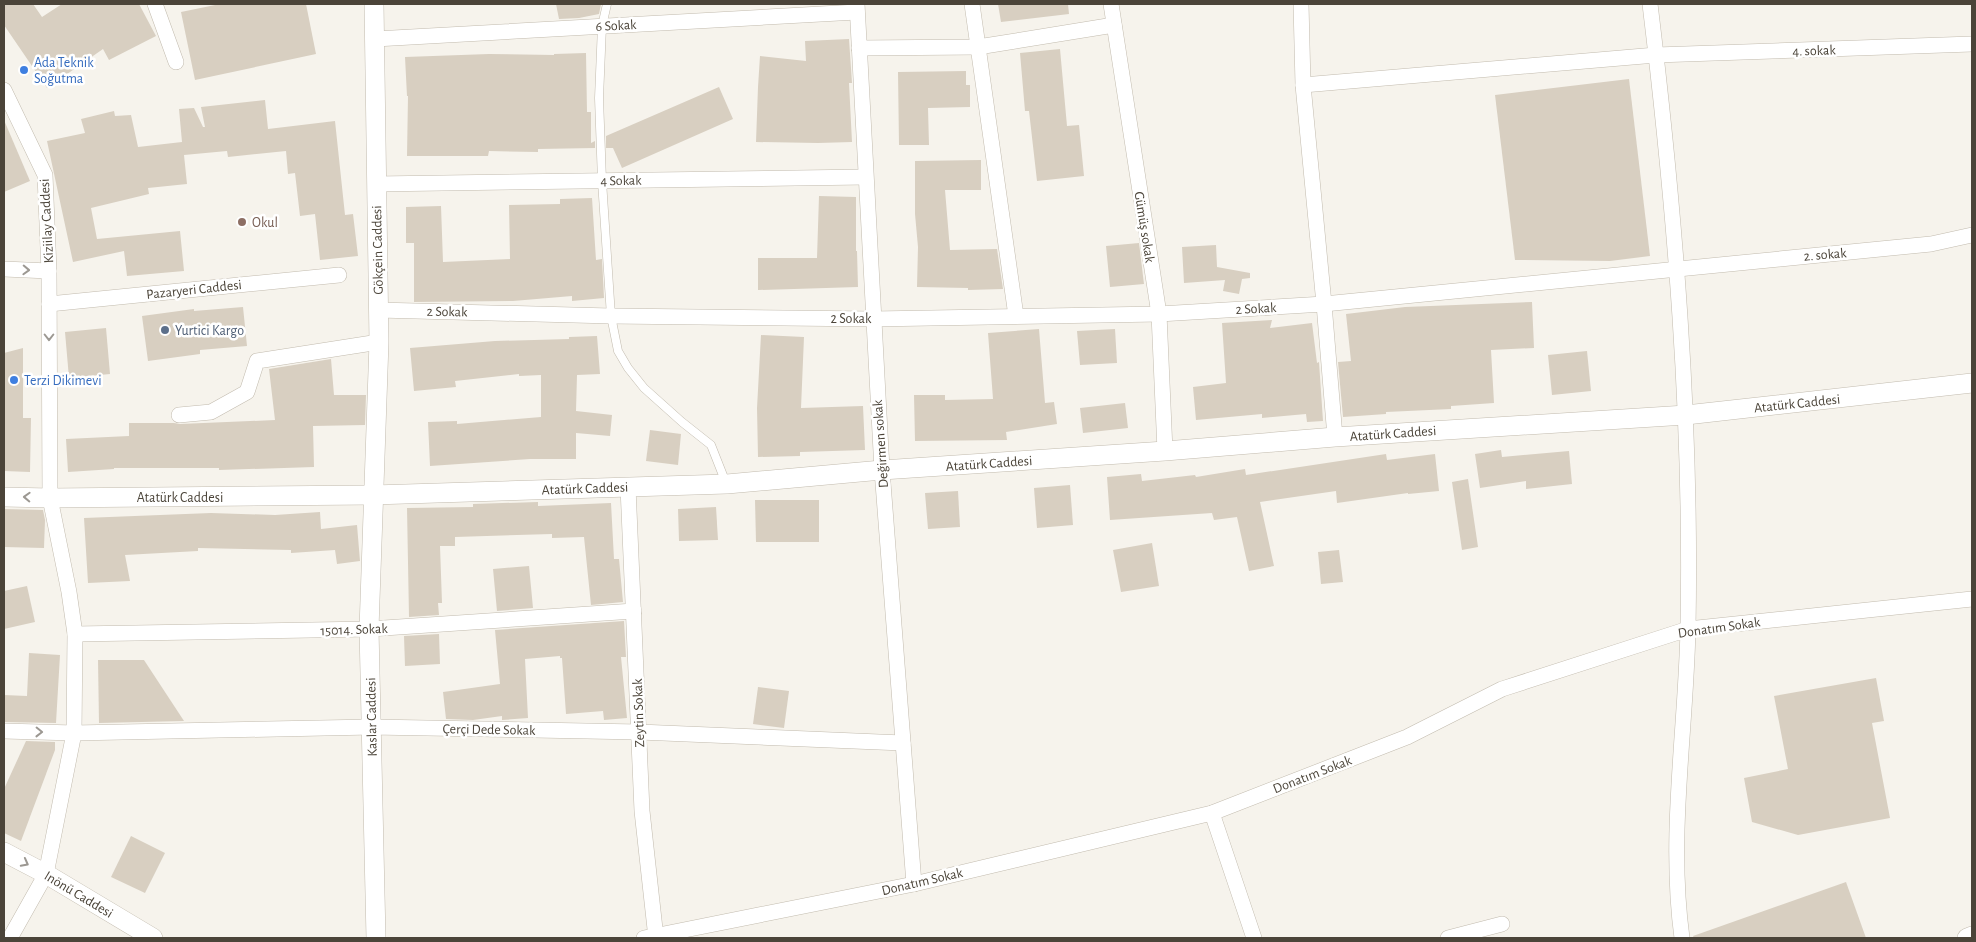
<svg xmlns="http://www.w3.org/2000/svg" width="1976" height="942" viewBox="0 0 1976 942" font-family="'Alegreya Sans',sans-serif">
  <rect width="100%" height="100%" fill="#f6f3ec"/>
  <g fill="#d8cfc1">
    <path d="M 4,4 L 33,4 L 42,17 L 62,4 L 139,4 L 156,36 L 109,60 L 103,49 L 47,88 L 4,25 Z"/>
    <path d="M 220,4 L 306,4 L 316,54 L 195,80 L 181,12 Z"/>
    <path d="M 556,4 L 601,4 L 599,14 L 579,18 L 559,19 Z"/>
    <path d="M 998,4 L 1068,4 L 1069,14 L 1001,22 Z"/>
    <path d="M 849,39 L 852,83 L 849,83 L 852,142 L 818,143 L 756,142 L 758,87 L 760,56 L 806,61 L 805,41 Z"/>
    <path d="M 1060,49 L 1067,126 L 1079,125 L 1084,176 L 1037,181 L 1029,111 L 1025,111 L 1020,53 Z"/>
    <path d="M 586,53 L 587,112 L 591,112 L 591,143 L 595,141 L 595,148 L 538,149 L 538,152 L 489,151 L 488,156 L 407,156 L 408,96 L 407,96 L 405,57 L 489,54 L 554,55 L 554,54 Z"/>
    <path d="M 966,71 L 966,85 L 970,85 L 970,107 L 928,108 L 929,145 L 899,145 L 898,72 Z"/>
    <path d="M 1629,79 L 1650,256 L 1610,261 L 1515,260 L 1495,95 Z"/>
    <path d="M 719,87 L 733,119 L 622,168 L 613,148 L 606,148 L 606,136 Z"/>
    <path d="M 265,100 L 268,129 L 335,121 L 345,215 L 353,214 L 358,256 L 320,260 L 315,214 L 300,216 L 295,173 L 288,174 L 286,151 L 228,157 L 227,151 L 184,155 L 187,184 L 148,188 L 149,194 L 91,208 L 97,239 L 180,231 L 184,271 L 127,276 L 124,251 L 73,262 L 47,141 L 85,133 L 81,119 L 114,111 L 115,116 L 131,115 L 138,147 L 182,142 L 179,109 L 194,108 L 203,127 L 205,127 L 201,107 Z"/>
    <path d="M 4,120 L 30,181 L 4,192 Z"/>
    <path d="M 981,160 L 981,190 L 945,190 L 950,250 L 997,249 L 1003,289 L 968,290 L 968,288 L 917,287 L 918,247 L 915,214 L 915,161 Z"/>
    <path d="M 819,196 L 856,197 L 856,251 L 857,251 L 858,287 L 758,290 L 758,258 L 817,258 Z"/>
    <path d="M 592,198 L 596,260 L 602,259 L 604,298 L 572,301 L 572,296 L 513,301 L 414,302 L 414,243 L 406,243 L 406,207 L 441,206 L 443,262 L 510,259 L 509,205 L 560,204 L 560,199 Z"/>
    <path d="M 1139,243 L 1144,284 L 1110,287 L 1106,246 Z"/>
    <path d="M 1216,245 L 1217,267 L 1250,273 L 1250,278 L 1242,279 L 1239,294 L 1223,291 L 1225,280 L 1184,283 L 1182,247 Z"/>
    <path d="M 1532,302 L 1534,348 L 1491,350 L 1494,403 L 1451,406 L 1451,409 L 1386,412 L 1386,414 L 1343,417 L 1338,362 L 1351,361 L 1346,314 L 1405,307 Z"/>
    <path d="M 243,307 L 247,346 L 200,350 L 200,354 L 148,361 L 142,316 L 194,309 L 194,311 Z"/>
    <path d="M 1272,320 L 1270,328 L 1312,323 L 1317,363 L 1319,362 L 1323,421 L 1307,422 L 1306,414 L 1262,418 L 1262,414 L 1196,420 L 1193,387 L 1226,383 L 1222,323 Z"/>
    <path d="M 106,328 L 110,374 L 69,378 L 65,332 Z"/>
    <path d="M 1039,329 L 1045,403 L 1054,402 L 1057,424 L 1006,432 L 1007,440 L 915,441 L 914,395 L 945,395 L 945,400 L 993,399 L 988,333 Z"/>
    <path d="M 1115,329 L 1117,363 L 1080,365 L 1077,331 Z"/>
    <path d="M 761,335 L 804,337 L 801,408 L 863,406 L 865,450 L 800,452 L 800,456 L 758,457 L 757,408 Z"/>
    <path d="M 597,336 L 600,374 L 577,375 L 576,411 L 612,415 L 610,436 L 576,433 L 576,459 L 530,459 L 430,466 L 428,422 L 457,421 L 457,424 L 541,417 L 541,375 L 519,376 L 519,374 L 455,381 L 456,387 L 414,391 L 410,348 L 495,341 L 569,339 L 569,337 Z"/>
    <path d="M 23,348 L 23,418 L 31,418 L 30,472 L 4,471 L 4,353 Z"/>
    <path d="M 1587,351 L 1591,391 L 1552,395 L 1548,355 Z"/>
    <path d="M 331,359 L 334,395 L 366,395 L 365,425 L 313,426 L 314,467 L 219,470 L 219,468 L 114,468 L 114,469 L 68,472 L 66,439 L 129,436 L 129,423 L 174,423 L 180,424 L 275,420 L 269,369 Z"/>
    <path d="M 1125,403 L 1128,428 L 1083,433 L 1080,408 Z"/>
    <path d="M 650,430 L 681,434 L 678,465 L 646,461 Z"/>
    <path d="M 1501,450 L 1502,457 L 1569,451 L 1572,484 L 1526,489 L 1526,481 L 1480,488 L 1475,454 Z"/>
    <path d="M 1386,454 L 1387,460 L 1435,454 L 1439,491 L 1408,494 L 1408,493 L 1337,503 L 1336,491 L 1260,502 L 1274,566 L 1249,571 L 1237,517 L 1214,520 L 1212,513 L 1110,520 L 1107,477 L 1141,474 L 1142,481 L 1195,475 L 1196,477 L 1245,469 L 1246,475 Z"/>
    <path d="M 1468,479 L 1478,547 L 1462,550 L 1452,482 Z"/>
    <path d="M 1070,485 L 1073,525 L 1037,528 L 1034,488 Z"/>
    <path d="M 958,491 L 960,527 L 928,529 L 925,493 Z"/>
    <path d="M 755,500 L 819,500 L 819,542 L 756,542 Z"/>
    <path d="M 538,502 L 538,506 L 611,503 L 614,559 L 619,559 L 623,602 L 591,605 L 584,537 L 552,538 L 552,534 L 455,537 L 455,546 L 440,546 L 442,603 L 438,603 L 439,615 L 409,617 L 407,508 L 473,507 L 473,504 Z"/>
    <path d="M 716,507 L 718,540 L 679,541 L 678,509 Z"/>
    <path d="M 4,509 L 43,510 L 45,520 L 44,548 L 4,547 Z"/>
    <path d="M 320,512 L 321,529 L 357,525 L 360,561 L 337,564 L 335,550 L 291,553 L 291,550 L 198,548 L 198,551 L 125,555 L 130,581 L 88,583 L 84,518 L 211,513 L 275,515 Z"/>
    <path d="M 1152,543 L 1159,586 L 1121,592 L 1113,550 Z"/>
    <path d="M 1339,550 L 1343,582 L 1321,584 L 1318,552 Z"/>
    <path d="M 529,566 L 533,608 L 497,611 L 493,569 Z"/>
    <path d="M 27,586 L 35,622 L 4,629 L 4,591 Z"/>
    <path d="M 624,621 L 626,657 L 621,657 L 627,718 L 604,720 L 603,711 L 566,714 L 562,658 L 560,658 L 560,656 L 525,659 L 528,718 L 502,720 L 502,716 L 473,720 L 446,719 L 443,692 L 500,684 L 495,630 Z"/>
    <path d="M 439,634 L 440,664 L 405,666 L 404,636 Z"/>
    <path d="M 29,653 L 60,655 L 56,723 L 4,722 L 4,695 L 27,696 Z"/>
    <path d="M 98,660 L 144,660 L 184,721 L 99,723 Z"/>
    <path d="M 1876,678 L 1884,721 L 1872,723 L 1890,818 L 1798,835 L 1752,822 L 1744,778 L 1788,769 L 1774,696 Z"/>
    <path d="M 758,687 L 789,691 L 784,728 L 753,724 Z"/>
    <path d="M 26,741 L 55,742 L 55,750 L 21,841 L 4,833 L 4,789 Z"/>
    <path d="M 131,836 L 165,853 L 145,893 L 111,877 Z"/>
    <path d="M 1846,882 L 1866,938 L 1694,938 L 1693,936 Z"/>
  </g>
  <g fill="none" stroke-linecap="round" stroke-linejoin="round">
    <defs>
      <path id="service" d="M 607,4 L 602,26 L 599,98 L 602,181 L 611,316 L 618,351 L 628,368 L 644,388 L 682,422 L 711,445 L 726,483"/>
      <g id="minor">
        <path d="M 155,4 L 176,62"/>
        <path d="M 857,4 L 882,470 L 914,884"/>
        <path d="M 972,4 L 1016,316"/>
        <path d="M 1111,4 L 1159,314 L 1165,451"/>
        <path d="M 1301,4 L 1303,85 L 1324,304 L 1335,437"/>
        <path d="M 1650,4 C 1675,211 1692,419 1688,628 C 1686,731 1668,835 1682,938"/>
        <path d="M 375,39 L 857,12"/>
        <path d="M 859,48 L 978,47 L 1114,25"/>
        <path d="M 1303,85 L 1656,55 L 1972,44"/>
        <path d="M 4,90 L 45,175 L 49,271 L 50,498 L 69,592 L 75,634 L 74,733 L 46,874 L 10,938"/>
        <path d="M 376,184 L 865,177"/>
        <path d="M 4,269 L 49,271"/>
        <path d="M 49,304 L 339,275"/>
        <path d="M 378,310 L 611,316 L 873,319 L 1159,314 L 1324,304 L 1931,244 L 1972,235"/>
        <path d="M 179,415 L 211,412 L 247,392 L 257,361 L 379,342"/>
        <path d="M 628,487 L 642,811 L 656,938"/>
        <path d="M 75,634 L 369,629 L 634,611"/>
        <path d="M 4,731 L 74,733 L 372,727 L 639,732 L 903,743"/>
        <path d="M 1212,813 L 1254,938"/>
        <path d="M 644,938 L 914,884 L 1212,813 L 1407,737 L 1502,689 L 1688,629 L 1972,599"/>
        <path d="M 1448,938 L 1502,924"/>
      </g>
      <g id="tertiary">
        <path d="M 374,4 L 379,342 L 369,629 L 376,938"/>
        <path d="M 4,497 L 50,498 L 373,495 L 727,484 L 882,470 L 1165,451 L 1335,437 L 1686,415 L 1972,383"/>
        <path d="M 4,852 L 46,874 L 153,938"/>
        <path d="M 1967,938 L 1972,936"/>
      </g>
    </defs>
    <use href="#service" stroke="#c2bbae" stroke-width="9"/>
    <use href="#minor" stroke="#c2bbae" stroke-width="16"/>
    <use href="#tertiary" stroke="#c2bbae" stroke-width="20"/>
    <use href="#service" stroke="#fff" stroke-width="8"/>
    <use href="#minor" stroke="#fff" stroke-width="15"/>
    <use href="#tertiary" stroke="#fff" stroke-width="19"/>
  </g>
  <defs><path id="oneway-chevron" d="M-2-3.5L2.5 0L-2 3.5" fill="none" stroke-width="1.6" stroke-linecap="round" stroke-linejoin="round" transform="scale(1.25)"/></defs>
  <g stroke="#9c9892">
    <use href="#oneway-chevron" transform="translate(26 270) rotate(2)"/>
    <use href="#oneway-chevron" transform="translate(49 337) rotate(90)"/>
    <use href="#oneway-chevron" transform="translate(27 497) rotate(-178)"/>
    <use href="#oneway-chevron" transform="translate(39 732) rotate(1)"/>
    <use href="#oneway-chevron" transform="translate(25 863) rotate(28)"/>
  </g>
  <g fill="#3f7fe0" stroke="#fff" stroke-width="2">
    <circle cx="24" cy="70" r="5"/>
    <circle cx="14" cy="380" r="5"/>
  </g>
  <circle fill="#8d6e63" stroke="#fff" stroke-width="2" cx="242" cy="222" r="5"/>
  <circle fill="#5c6f8a" stroke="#fff" stroke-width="2" cx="165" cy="330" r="5"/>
  <g text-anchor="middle" stroke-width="5" stroke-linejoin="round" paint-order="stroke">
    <g font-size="14" fill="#4b4439" stroke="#fff">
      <text transform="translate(616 25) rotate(-3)" y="5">6 Sokak</text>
      <text transform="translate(1814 50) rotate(-2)" y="5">4. sokak</text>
      <text transform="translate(621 180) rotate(-1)" y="5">4 Sokak</text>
      <text transform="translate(46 221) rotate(-93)" y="5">Kiziilay Caddesi</text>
      <text transform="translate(1145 227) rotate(81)" y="5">Gümüş sokak</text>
      <text transform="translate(377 250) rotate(-91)" y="5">Gökçein Caddesi</text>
      <text transform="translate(1825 254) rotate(-5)" y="5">2. sokak</text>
      <text transform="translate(194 289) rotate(-6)" y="5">Pazaryeri Caddesi</text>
      <text transform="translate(1256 308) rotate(-3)" y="5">2 Sokak</text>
      <text transform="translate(447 311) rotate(1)" y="5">2 Sokak</text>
      <text x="851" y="323">2 Sokak</text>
      <text transform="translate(1797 403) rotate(-6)" y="5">Atatürk Caddesi</text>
      <text transform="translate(1393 433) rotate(-4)" y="5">Atatürk Caddesi</text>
      <text transform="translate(880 444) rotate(-94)" y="5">Değirmen sokak</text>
      <text transform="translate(989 463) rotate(-4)" y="5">Atatürk Caddesi</text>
      <text transform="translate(585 488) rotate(-2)" y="5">Atatürk Caddesi</text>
      <text x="180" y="502">Atatürk Caddesi</text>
      <text transform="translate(1719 627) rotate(-8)" y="5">Donatım Sokak</text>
      <text transform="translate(354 629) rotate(-2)" y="5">15014. Sokak</text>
      <text transform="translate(638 713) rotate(-92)" y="5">Zeytin Sokak</text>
      <text transform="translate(371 717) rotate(-91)" y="5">Kaslar Caddesi</text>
      <text transform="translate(489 729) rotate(1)" y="5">Çerçi Dede Sokak</text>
      <text transform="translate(1312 774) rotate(-21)" y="5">Donatım Sokak</text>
      <text transform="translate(922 881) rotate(-13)" y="5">Donatım Sokak</text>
      <text transform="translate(79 894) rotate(31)" y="5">Inönü Caddesi</text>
    </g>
    <g font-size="14" fill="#366cbe" stroke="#fff" text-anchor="start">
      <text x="34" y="67">Ada Teknik<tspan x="34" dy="16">Soğutma</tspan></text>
      <text x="24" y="385">Terzi Dikimevi</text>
    </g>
    <g font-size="14" fill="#785e54" stroke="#fff" text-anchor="start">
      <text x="252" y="227">Okul</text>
    </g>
    <g font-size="14" fill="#4e5e75" stroke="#fff" text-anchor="start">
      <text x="175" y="335">Yurtici Kargo</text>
    </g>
  </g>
  <rect width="1976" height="942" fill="none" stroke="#4b4439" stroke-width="10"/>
</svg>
